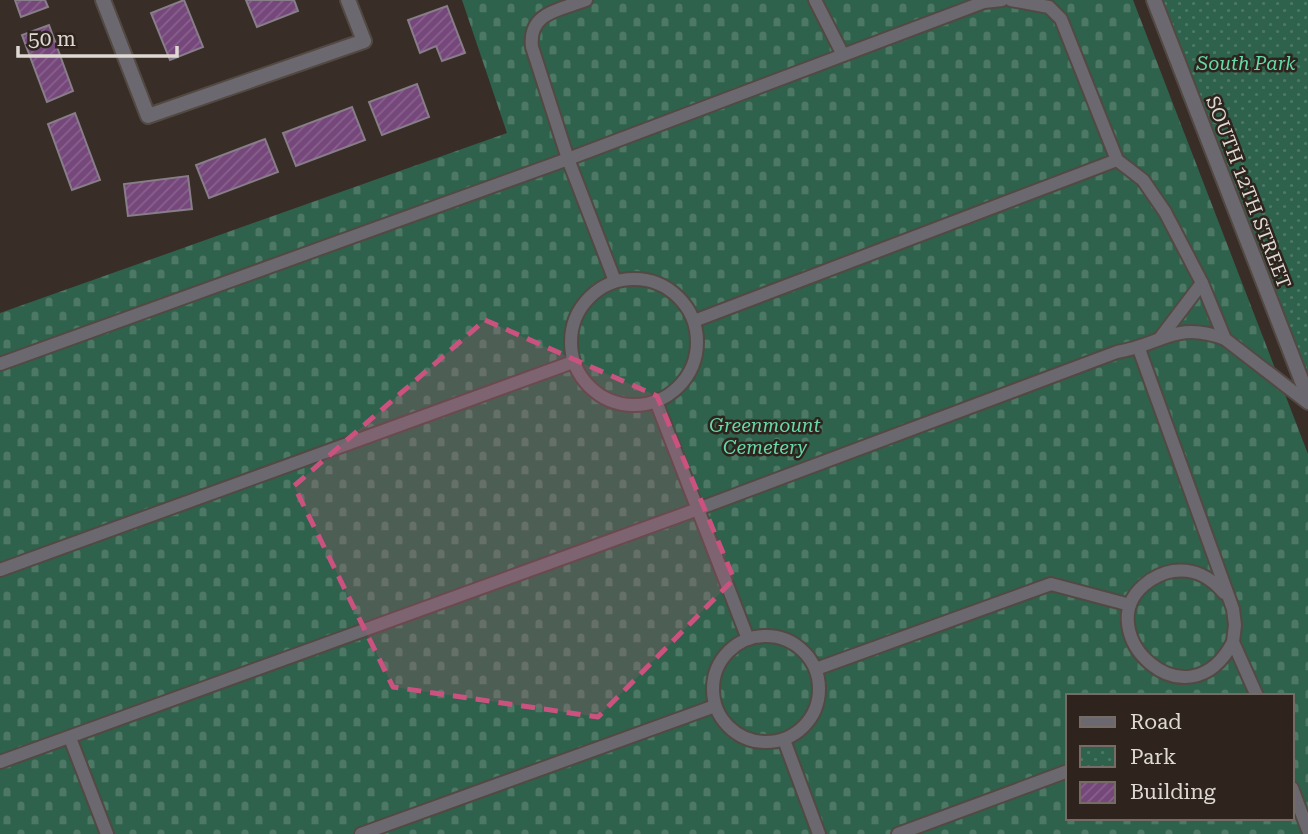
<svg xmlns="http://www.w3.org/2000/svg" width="1308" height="834" viewBox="0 0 1308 834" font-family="'Roboto Serif',serif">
  <defs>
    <pattern id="cemetery-stones" width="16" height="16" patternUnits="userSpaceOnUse" patternTransform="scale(1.75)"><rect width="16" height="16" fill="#2e624c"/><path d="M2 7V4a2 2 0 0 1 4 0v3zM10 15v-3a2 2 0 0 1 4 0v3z" fill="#4c7865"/></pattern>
    <pattern id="park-dots" width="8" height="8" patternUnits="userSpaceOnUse" patternTransform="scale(1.75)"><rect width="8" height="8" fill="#2e624c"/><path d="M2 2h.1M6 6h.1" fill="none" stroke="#4c7865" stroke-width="1.8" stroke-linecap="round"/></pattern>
    <pattern id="building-hatch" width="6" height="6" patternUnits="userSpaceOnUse" patternTransform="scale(1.75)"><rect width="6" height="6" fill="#75477b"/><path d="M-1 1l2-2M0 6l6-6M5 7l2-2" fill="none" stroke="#88618d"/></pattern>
  </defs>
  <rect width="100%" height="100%" fill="#382e27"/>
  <path fill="url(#cemetery-stones)" fill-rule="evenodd" d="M 462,0 L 1133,0 L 1308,454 L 1308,834 L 0,834 L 0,313 L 507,133 ZM 1068,696 L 1292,696 L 1292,818 L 1068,818 Z"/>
  <path fill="url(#park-dots)" d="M 1155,0 L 1308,0 L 1308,397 Z"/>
  <g fill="url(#building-hatch)" stroke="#887e89" stroke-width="2">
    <path d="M 15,0 L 45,0 L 48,7 L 21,17 Z"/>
    <path d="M 184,0 L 203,47 L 170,60 L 151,13 Z"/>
    <path d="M 246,0 L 294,0 L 298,11 L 257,27 Z"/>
    <path d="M 447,6 L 465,53 L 442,61 L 436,46 L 420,53 L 408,20 Z"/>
    <path d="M 49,25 L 73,91 L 47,102 L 22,35 Z"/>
    <path d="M 417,84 L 429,117 L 382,135 L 369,102 Z"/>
    <path d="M 352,107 L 365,140 L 296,166 L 283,133 Z"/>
    <path d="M 75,113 L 100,180 L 72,190 L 48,124 Z"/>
    <path d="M 265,139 L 278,172 L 209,198 L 196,165 Z"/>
    <path d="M 188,176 L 192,209 L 128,216 L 124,184 Z"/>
  </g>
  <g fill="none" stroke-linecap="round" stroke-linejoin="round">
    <defs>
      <g id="service">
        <path d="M 586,0 C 560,10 528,12 532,47 L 568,159 L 615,281"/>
        <path d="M 815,0 L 843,55"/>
        <path d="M 1011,0 L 1049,7 L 1061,19 L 1117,160 L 1143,180 L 1165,212 L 1202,283 L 1225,339"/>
        <circle cx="634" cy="342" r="63"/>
        <path d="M 694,321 L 1117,160"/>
        <path d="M 1161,337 L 1202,283"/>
        <path d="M 1139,349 L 1233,609 L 1235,625 L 1233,642 L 1257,696"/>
        <path d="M 0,364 L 568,159 L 984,2 L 1002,0"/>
        <path d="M 656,401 L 748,639"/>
        <path d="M 0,570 L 573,362"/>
        <path d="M 1224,593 C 1211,577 1193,568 1173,571 C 1162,573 1152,578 1144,585 C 1089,632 1187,729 1233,642"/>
        <circle cx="766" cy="689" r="53"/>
        <path d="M 816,669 L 1051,584 L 1130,605"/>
        <path d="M 70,738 L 107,834"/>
        <path d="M 784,740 L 819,834"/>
        <path d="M 0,762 L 698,509 L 1117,352 C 1162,345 1175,320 1225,339 L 1308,403"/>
        <path d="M 1292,788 L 1308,830"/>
        <path d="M 361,834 L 715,706"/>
        <path d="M 898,834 L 1068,771"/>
      </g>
      <path id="minor" d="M 103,0 L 148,116 L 364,41 L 348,0"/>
      <path id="tertiary" d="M 1154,0 L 1308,397"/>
    </defs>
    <use href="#service" stroke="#534943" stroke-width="16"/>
    <use href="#minor" stroke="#534943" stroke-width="18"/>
    <use href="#tertiary" stroke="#534943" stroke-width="18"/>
    <use href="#service" stroke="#6b696f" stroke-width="12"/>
    <use href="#minor" stroke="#6b696f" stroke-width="14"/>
    <use href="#tertiary" stroke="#6b696f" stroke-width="14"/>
  </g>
  <path fill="#cb527f" fill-opacity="0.2" stroke="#cb527f" stroke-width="5" stroke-dasharray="14 9" stroke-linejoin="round" d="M 485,320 L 657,396 L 734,579 L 598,717 L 393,687 L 294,486 Z"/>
  <g text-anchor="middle" stroke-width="5" stroke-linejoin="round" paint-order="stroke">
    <g font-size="19" font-style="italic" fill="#65d9a9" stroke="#2e241d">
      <text x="1246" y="70">South Park</text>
      <text x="765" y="432">Greenmount<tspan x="765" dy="22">Cemetery</tspan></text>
    </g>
    <g font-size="19" fill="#dfd9d4" stroke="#2e241d">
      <text transform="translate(1249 192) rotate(69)" y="7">SOUTH 12TH STREET</text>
    </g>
  </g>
  <rect x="1066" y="694" width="228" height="126" fill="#2e241d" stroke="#756c66" stroke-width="2"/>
  <rect x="1080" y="717" width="35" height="10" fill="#6b696f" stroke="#756c66" stroke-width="2"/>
  <text x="1130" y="729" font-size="21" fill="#dfd9d4">Road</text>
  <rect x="1080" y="746" width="35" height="21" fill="url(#park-dots)" stroke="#756c66" stroke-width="2"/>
  <text x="1130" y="764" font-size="21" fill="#dfd9d4">Park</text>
  <rect x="1080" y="782" width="35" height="21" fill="url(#building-hatch)" stroke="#756c66" stroke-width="2"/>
  <text x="1130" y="799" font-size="21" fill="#dfd9d4">Building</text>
  <path d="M18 46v10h159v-10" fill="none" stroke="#dfd9d4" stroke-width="3.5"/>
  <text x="28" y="46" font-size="21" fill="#dfd9d4" stroke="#2e241d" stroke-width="5" paint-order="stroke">50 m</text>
</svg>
